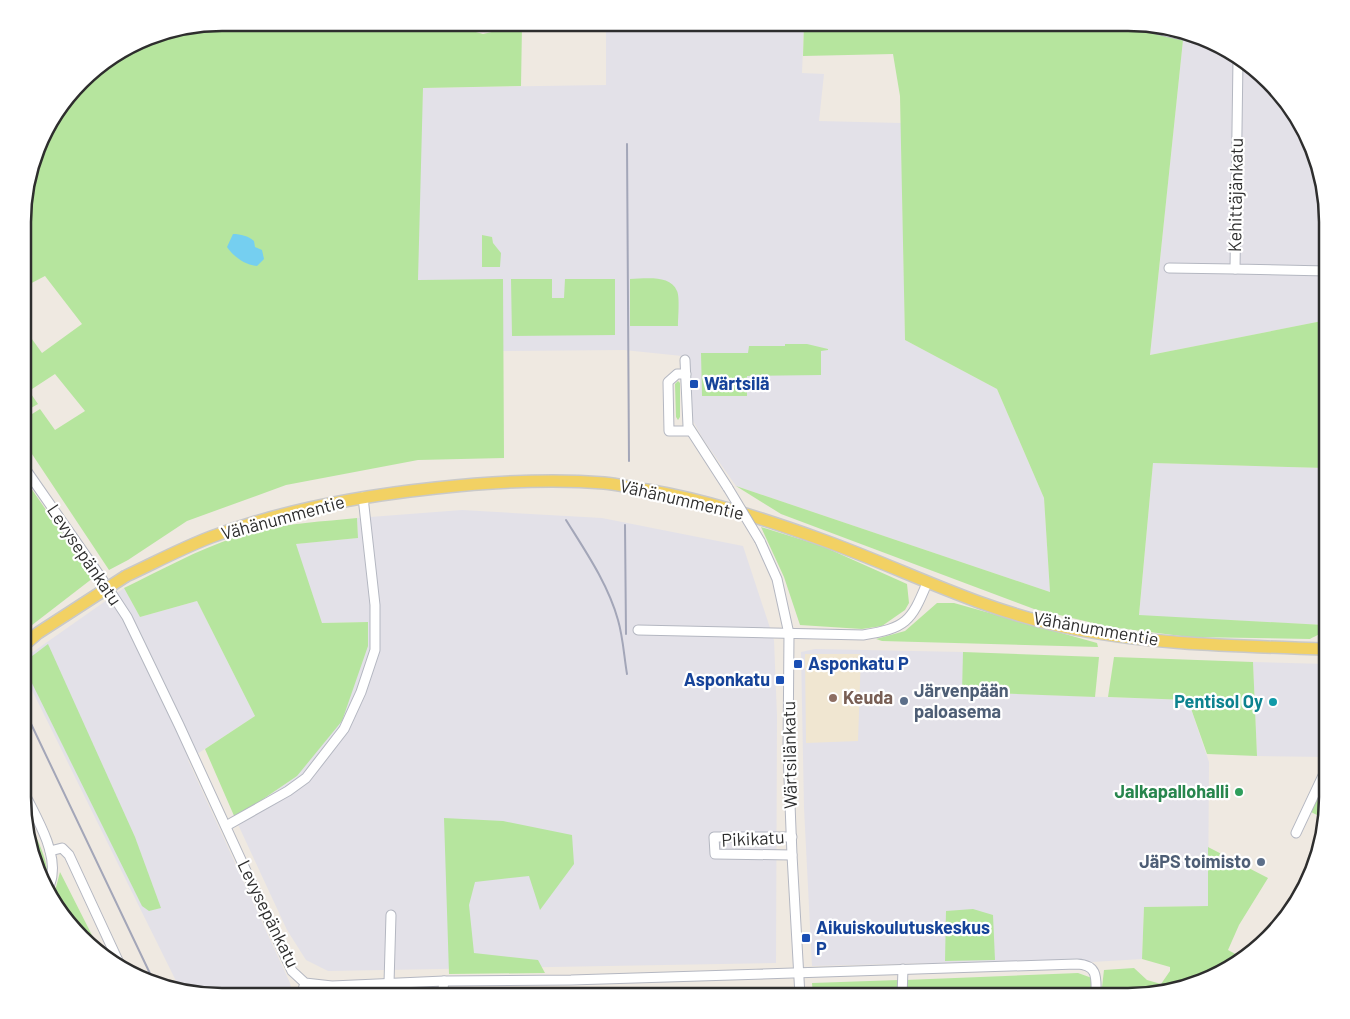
<svg xmlns="http://www.w3.org/2000/svg" width="1350" height="1019" viewBox="0 0 1350 1019" font-family="Barlow,sans-serif">
  <rect width="100%" height="100%" fill="#efe9e1"/>
  <g fill="#e3e1e8">
    <path d="M 606,23 L 804,23 L 802,73 L 824,74 L 819,121 L 901,123 L 905,340 L 997,389 L 1044,498 L 1050,592 L 736,486 L 703,439 L 682,401 L 682,356 L 624,350 L 416,352 L 414,285 L 423,88 L 606,85 Z"/>
    <path d="M 1111,23 L 1140,23 L 1204,38 L 1259,72 L 1307,134 L 1327,222 L 1327,320 L 1150,355 L 1183,40 Z"/>
    <path d="M 1327,385 L 1327,625 L 1139,616 L 1153,463 L 1324,468 Z"/>
    <path d="M 462,510 L 602,518 L 743,546 L 774,640 L 777,716 L 776,963 L 328,971 L 306,960 L 287,930 L 235,818 L 297,776 L 368,622 L 322,623 L 295,544 L 358,538 L 357,518 Z"/>
    <path d="M 124,588 L 140,617 L 197,601 L 255,716 L 188,760 L 290,983 L 293,996 L 210,996 L 180,989 L 23,672 L 23,659 Z"/>
    <path d="M 815,649 L 963,652 L 963,692 L 1188,700 L 1209,762 L 1208,906 L 1144,907 L 1142,959 L 1092,962 L 1055,960 L 812,966 L 804,808 L 801,652 Z"/>
    <path d="M 1253,662 L 1327,664 L 1327,757 L 1257,756 Z"/>
  </g>
  <path fill="#f0e6d1" d="M 805,654 L 861,654 L 858,741 L 806,743 Z"/>
  <g fill="#b6e59e">
    <path d="M 223,23 L 444,23 L 483,34 L 522,25 L 521,86 L 423,88 L 418,280 L 503,279 L 504,458 L 418,460 L 286,485 L 187,521 L 128,560 L 109,570 L 24,442 L 24,419 L 40,409 L 55,430 L 85,411 L 55,374 L 29,391 L 38,404 L 24,412 L 24,328 L 42,353 L 82,324 L 45,276 L 24,287 L 24,216 L 28,215 L 26,191 L 49,123 L 91,72 L 158,33 Z"/>
    <path d="M 804,23 L 1111,23 L 1183,40 L 1150,355 L 1327,320 L 1325,468 L 1153,463 L 1139,615 L 1324,625 C 1323,634 1317,635 1310,639 L 1189,637 L 1110,627 L 1034,609 L 781,514 L 736,486 L 1050,592 L 1044,498 L 997,389 L 905,340 L 900,96 L 893,54 L 803,56 Z"/>
    <path d="M 482,235 L 492,237 L 493,243 L 501,253 L 500,267 L 482,267 Z"/>
    <path d="M 511,279 L 552,279 L 552,298 L 564,298 L 565,279 L 615,279 L 615,335 L 512,336 Z"/>
    <path d="M 630,279 C 644,279 670,274 677,291 C 680,297 678,318 678,326 L 630,326 Z"/>
    <path d="M 785,344 L 807,344 L 828,349 L 828,350 L 821,351 L 821,375 L 747,376 L 747,396 L 702,396 L 701,353 L 748,353 L 749,346 L 785,346 Z"/>
    <path d="M 678,381 L 680,383 L 680,417 L 678,420 L 676,417 L 675,384 Z"/>
    <path d="M 24,478 L 93,578 L 23,632 Z"/>
    <path d="M 357,518 L 358,538 L 296,544 L 322,623 L 368,622 L 368,646 L 342,721 L 297,776 L 235,818 L 205,749 L 255,716 L 197,601 L 140,617 L 124,588 C 161,570 197,550 236,537 C 273,524 318,522 357,518 Z"/>
    <path d="M 761,527 L 822,546 L 907,584 L 909,603 L 905,610 L 882,626 L 862,629 L 800,625 L 784,577 Z"/>
    <path d="M 937,603 L 954,603 L 1097,643 L 1098,647 L 882,641 L 876,639 L 905,631 Z"/>
    <path d="M 48,644 L 135,837 L 161,908 L 149,911 L 142,906 L 23,665 L 23,663 Z"/>
    <path d="M 963,652 L 1099,657 L 1095,697 L 962,692 Z"/>
    <path d="M 1114,657 L 1253,662 L 1257,756 L 1207,754 L 1188,700 L 1108,697 Z"/>
    <path d="M 1325,784 L 1327,785 L 1327,810 L 1325,819 L 1311,812 Z"/>
    <path d="M 23,811 C 30,824 50,861 47,876 C 46,878 44,880 43,883 Z"/>
    <path d="M 444,818 L 503,821 L 572,835 L 574,864 L 540,910 L 529,876 L 475,882 L 469,905 L 474,953 L 538,960 L 545,973 L 449,974 Z"/>
    <path d="M 1208,847 L 1268,878 L 1239,925 L 1228,950 L 1241,957 L 1216,976 L 1127,996 L 1101,996 L 1104,970 L 1134,968 L 1147,980 L 1161,984 L 1170,971 L 1170,967 L 1142,959 L 1144,907 L 1208,906 Z"/>
    <path d="M 60,872 L 101,953 L 91,947 L 51,896 L 55,891 Z"/>
    <path d="M 973,909 L 993,915 L 995,960 L 945,961 L 946,911 Z"/>
    <path d="M 1078,973 L 1092,978 L 1094,992 L 1027,996 L 905,996 L 905,980 Z"/>
    <path d="M 899,980 L 899,996 L 813,996 L 812,983 Z"/>
    <path d="M 783,987 L 782,996 L 583,996 L 584,991 Z"/>
  </g>
  <path fill="#75cff0" d="M 233,234 C 241,234 248,236 254,241 L 255,247 L 262,250 L 264,259 L 257,266 C 245,265 234,257 227,247 Z"/>
  <g fill="none" stroke-linecap="round" stroke-linejoin="round">
    <defs>
      <g id="minor">
        <path d="M 1135,23 L 1164,31 L 1210,41"/>
        <path d="M 1238,59 L 1235,269 L 1327,271"/>
        <path d="M 1169,268 L 1235,269"/>
        <path d="M 685,360 L 688,426 L 728,488"/>
        <path d="M 686,374 L 677,374 L 668,382 L 669,431 L 690,431"/>
        <path d="M 24,467 L 102,579 L 127,617 L 179,725 L 292,971 L 305,983 L 332,986 L 444,981 L 571,980 L 1077,964 C 1099,965 1096,979 1096,996"/>
        <path d="M 760,541 L 777,579 L 789,634 L 788,753 L 792,855 L 800,996"/>
        <path d="M 638,630 L 863,635 C 906,628 911,622 927,583"/>
        <path d="M 23,790 C 34,814 56,848 52,875 C 52,880 49,886 47,891"/>
        <path d="M 226,826 L 288,791 L 306,778 L 344,729 L 361,692 L 375,650 L 375,605 L 363,497"/>
        <path d="M 1296,833 L 1327,767"/>
        <path d="M 50,851 L 62,848 L 69,855 L 120,965"/>
        <path d="M 792,855 L 715,854 L 714,837 L 792,837"/>
        <path d="M 389,983 L 391,915"/>
        <path d="M 301,996 L 305,983"/>
        <path d="M 442,996 L 444,981"/>
        <path d="M 902,996 L 903,969"/>
      </g>
      <path id="major" d="M 126,576 C 154,563 182,548 211,537 C 282,510 360,496 436,488 C 491,482 548,478 604,483 C 618,484 632,488 647,490 C 706,500 764,519 820,539 C 901,568 976,608 1060,626 C 1148,645 1238,646 1327,649"/>
    </defs>
    <use href="#minor" stroke="#b4b7c1" stroke-width="11"/>
    <use href="#major" stroke="#c9c9c9" stroke-width="14"/>
    <use href="#minor" stroke="#fff" stroke-width="9"/>
    <use href="#major" stroke="#f2d163" stroke-width="11"/>
    <g stroke="#a3a6b8" stroke-width="2">
      <path d="M 627,144 L 629,461"/>
      <path d="M 566,520 C 586,552 608,584 618,620 C 623,637 624,656 627,674"/>
      <path d="M 625,525 L 626,634"/>
      <path d="M 23,707 L 155,984"/>
    </g>
    <defs>
      <path id="minor-bridge" d="M 728,488 L 760,541"/>
      <path id="major-bridge" d="M 23,646 L 38,633 L 126,576"/>
    </defs>
    <use href="#minor-bridge" stroke="#b4b7c1" stroke-width="11" stroke-linecap="butt"/>
    <use href="#major-bridge" stroke="#c9c9c9" stroke-width="14" stroke-linecap="butt"/>
    <use href="#minor-bridge" stroke="#fff" stroke-width="9"/>
    <use href="#major-bridge" stroke="#f2d163" stroke-width="11"/>
  </g>
  <g fill="#1a4fb4" stroke="#fff" stroke-width="2">
    <rect x="689" y="379" width="10" height="10" rx="2.5"/>
    <rect x="793" y="659" width="10" height="10" rx="2.5"/>
    <rect x="775" y="675" width="10" height="10" rx="2.5"/>
    <rect x="801" y="933" width="10" height="10" rx="2.5"/>
  </g>
  <circle fill="#8d6e63" stroke="#fff" stroke-width="2" cx="833" cy="698" r="5"/>
  <g fill="#5c6f8a" stroke="#fff" stroke-width="2">
    <circle cx="904" cy="701" r="5"/>
    <circle cx="1261" cy="862" r="5"/>
  </g>
  <circle fill="#0f9aa8" stroke="#fff" stroke-width="2" cx="1273" cy="702" r="5"/>
  <circle fill="#2e9e5b" stroke="#fff" stroke-width="2" cx="1239" cy="792" r="5"/>
  <g text-anchor="middle" stroke-width="4.5" stroke-linejoin="round" paint-order="stroke">
    <g font-size="18" fill="#2e2e2e" stroke="#fff">
      <text transform="translate(1236 195) rotate(-89)" y="6">Kehittäjänkatu</text>
      <text transform="translate(682 500) rotate(13)" y="6">Vähänummentie</text>
      <text transform="translate(283 518) rotate(-15)" y="6">Vähänummentie</text>
      <text transform="translate(84 555) rotate(56)" y="6">Levysepänkatu</text>
      <text transform="translate(1096 629) rotate(10)" y="6">Vähänummentie</text>
      <text transform="translate(790 755) rotate(-91)" y="6">Wärtsilänkatu</text>
      <text transform="translate(753 839) rotate(-3)" y="6">Pikikatu</text>
      <text transform="translate(268 914) rotate(64)" y="6">Levysepänkatu</text>
    </g>
    <g font-size="18" font-weight="bold" fill="#164399" stroke="#fff" text-anchor="start">
      <text x="704" y="390">Wärtsilä</text>
      <text x="808" y="670">Asponkatu P</text>
      <text x="770" y="686" text-anchor="end">Asponkatu</text>
      <text x="816" y="934">Aikuiskoulutuskeskus<tspan x="816" dy="21">P</tspan></text>
    </g>
    <g font-size="18" font-weight="bold" fill="#4e5e75" stroke="#fff" text-anchor="start">
      <text x="914" y="697">Järvenpään<tspan x="914" dy="21">paloasema</tspan></text>
      <text x="1251" y="868" text-anchor="end">JäPS toimisto</text>
    </g>
    <g font-size="18" font-weight="bold" fill="#785e54" stroke="#fff" text-anchor="start">
      <text x="843" y="704">Keuda</text>
    </g>
    <g font-size="18" font-weight="bold" fill="#0d838f" stroke="#fff" text-anchor="end">
      <text x="1263" y="708">Pentisol Oy</text>
    </g>
    <g font-size="18" font-weight="bold" fill="#27864d" stroke="#fff" text-anchor="end">
      <text x="1229" y="798">Jalkapallohalli</text>
    </g>
  </g>
  <path d="M0 0H1350V1019H0ZM222 31H1128A191 191 0 0 1 1319 222V797A191 191 0 0 1 1128 988H222A191 191 0 0 1 31 797V222A191 191 0 0 1 222 31Z" fill="#fff" fill-rule="evenodd"/>
  <path fill="none" stroke="#2e2e2e" stroke-width="2.5" d="M222 31H1128A191 191 0 0 1 1319 222V797A191 191 0 0 1 1128 988H222A191 191 0 0 1 31 797V222A191 191 0 0 1 222 31Z"/>
</svg>
